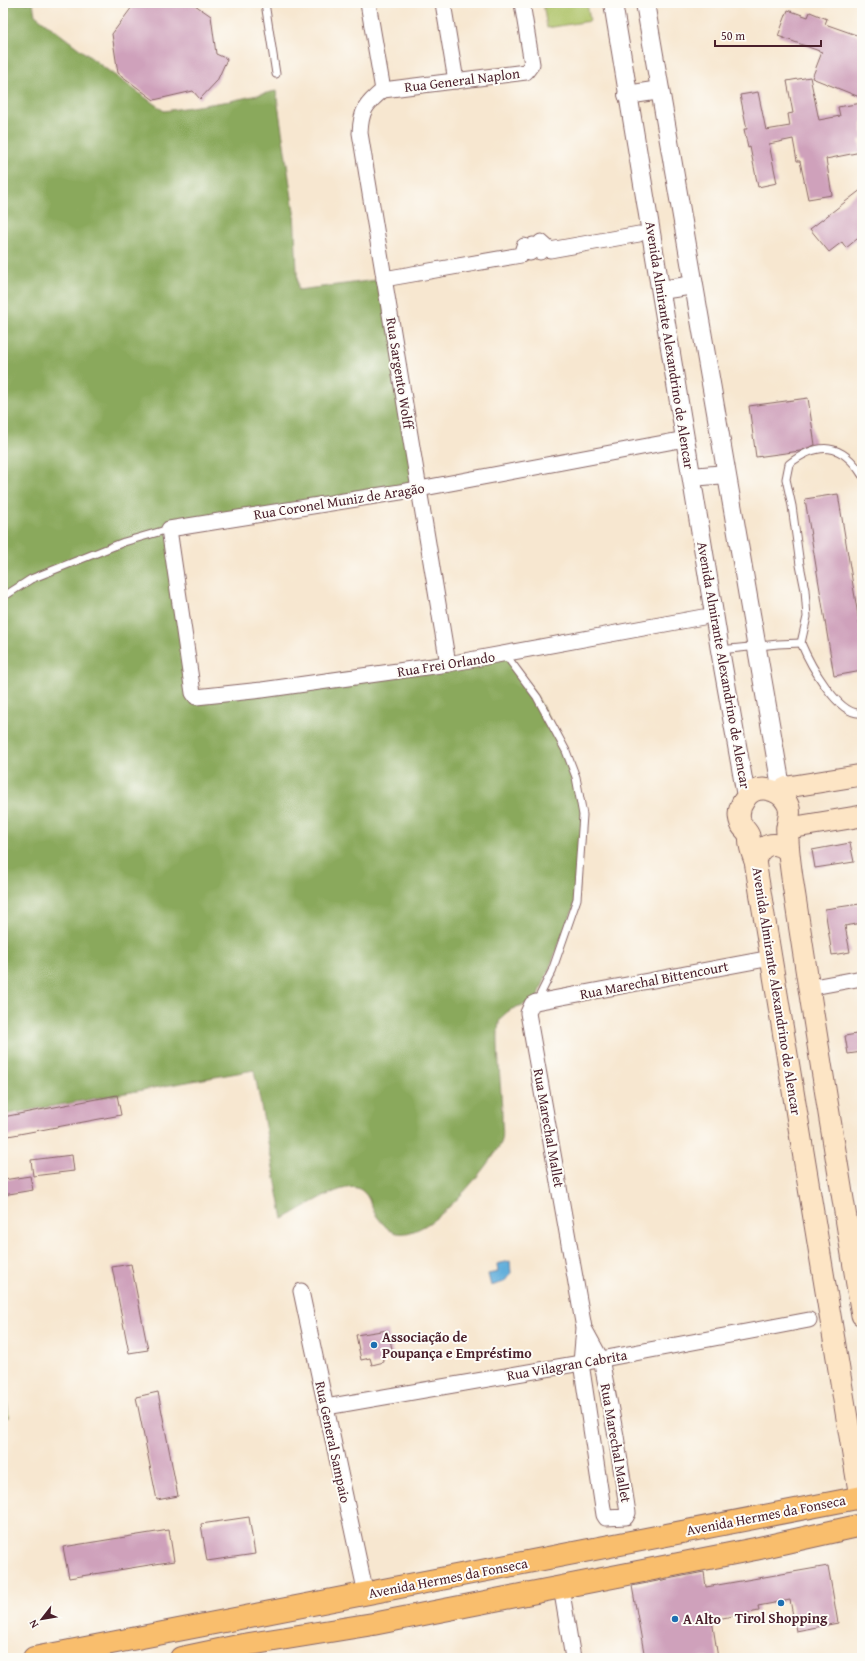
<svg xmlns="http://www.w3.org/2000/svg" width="865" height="1661" viewBox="0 0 865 1661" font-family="'Gentium Book Plus',serif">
  <rect width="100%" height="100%" fill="#fdfcf7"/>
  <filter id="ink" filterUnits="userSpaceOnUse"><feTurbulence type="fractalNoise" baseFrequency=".025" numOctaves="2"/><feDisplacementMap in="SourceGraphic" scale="8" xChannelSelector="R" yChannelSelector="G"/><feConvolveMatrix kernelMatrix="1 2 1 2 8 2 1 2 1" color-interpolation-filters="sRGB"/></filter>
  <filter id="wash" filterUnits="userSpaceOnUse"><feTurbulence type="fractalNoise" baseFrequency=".012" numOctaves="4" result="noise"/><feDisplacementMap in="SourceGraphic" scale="16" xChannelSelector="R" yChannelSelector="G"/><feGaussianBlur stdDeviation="0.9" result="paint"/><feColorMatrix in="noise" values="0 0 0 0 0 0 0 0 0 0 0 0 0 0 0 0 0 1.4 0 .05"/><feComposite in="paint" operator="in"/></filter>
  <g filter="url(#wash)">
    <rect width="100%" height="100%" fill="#f7e7d0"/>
    <g fill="#aec367" stroke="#7c7149">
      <path d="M 543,3 L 587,3 L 590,21 L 547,28 Z"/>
      <path d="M 3,1372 L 9,1417 L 3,1418 Z"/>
    </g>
    <path fill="#8aa95c" stroke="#6a6444" d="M 3,3 L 33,3 L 35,15 L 102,66 L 164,111 L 230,101 L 276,91 L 294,211 L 298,290 L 384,279 L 419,489 L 169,529 L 193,693 L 505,654 L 537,697 L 566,751 L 583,815 L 577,899 L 536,1002 C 523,1005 508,1007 500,1020 C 494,1030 503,1102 502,1119 C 502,1126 504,1137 501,1143 C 487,1168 419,1256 387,1228 C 383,1224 377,1217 374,1212 C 370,1203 368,1192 357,1188 C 340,1183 299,1211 283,1219 L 254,1070 L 3,1115 Z"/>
    <path fill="#62afdb" stroke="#566783" d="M 510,1261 L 511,1273 L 504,1282 L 491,1286 L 488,1274 L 498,1272 L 497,1264 Z"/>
    <g id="blocks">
      <g fill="#cfa1bb">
        <path d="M 135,3 L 192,3 L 211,16 L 216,54 L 227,59 L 217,81 L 200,99 L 193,91 L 154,100 L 118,73 L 112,34 Z"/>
        <path d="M 788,10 L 808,17 L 810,12 L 827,19 L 825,24 L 862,37 L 862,98 L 812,78 L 822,52 L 778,36 Z"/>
        <path d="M 810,77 L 819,120 L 840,116 L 838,107 L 862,103 L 862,139 L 859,140 L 861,152 L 826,159 L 832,195 L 808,199 L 800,161 L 797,161 L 793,139 L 769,144 L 777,183 L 758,187 L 750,147 L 748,148 L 744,129 L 747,129 L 740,95 L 758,92 L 766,130 L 790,126 L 788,114 L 793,113 L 787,81 Z"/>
        <path d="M 862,189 L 862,235 L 846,248 L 842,242 L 829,252 L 810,229 Z"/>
        <path d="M 808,398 L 815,445 L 800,451 L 756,457 L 749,406 Z"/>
        <path d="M 838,494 L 862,640 L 862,671 L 834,676 L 805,499 Z"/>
        <path d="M 850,843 L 854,862 L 815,868 L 812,850 Z"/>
        <path d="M 860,904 L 862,923 L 845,926 L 850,952 L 832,955 L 825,909 Z"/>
        <path d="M 862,1033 L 862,1052 L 848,1054 L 845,1036 Z"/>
        <path d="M 117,1095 L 121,1115 L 3,1137 L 3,1117 Z"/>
        <path d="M 72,1155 L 74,1171 L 33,1176 L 31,1160 Z"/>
        <path d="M 30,1176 L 33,1190 L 3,1195 L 3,1180 Z"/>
        <path d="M 131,1264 L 148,1350 L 129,1353 L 112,1267 Z"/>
        <path d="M 388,1330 L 393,1354 L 383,1356 L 384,1362 L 372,1365 L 370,1358 L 361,1360 L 356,1335 Z"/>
        <path d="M 158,1392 L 178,1496 L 157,1500 L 136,1397 Z"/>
        <path d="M 249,1517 L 255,1554 L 207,1561 L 201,1524 Z"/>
        <path d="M 169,1530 L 174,1561 L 69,1578 L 63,1547 Z"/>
        <path d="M 828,1566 L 838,1623 L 796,1631 L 790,1600 L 758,1606 L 759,1611 L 712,1620 L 718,1658 L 645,1658 L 632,1586 L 704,1572 L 706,1587 Z"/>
      </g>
    </g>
  </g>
  <g filter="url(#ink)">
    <use href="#blocks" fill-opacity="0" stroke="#876565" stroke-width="1"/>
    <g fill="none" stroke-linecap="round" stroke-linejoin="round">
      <defs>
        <g id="service">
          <path d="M 265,3 L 276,74"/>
          <path d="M 862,475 C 842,443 819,441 789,464 L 786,479 L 792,506 L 800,565 L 805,590 L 807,617 L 801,643 C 809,662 838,717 862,713"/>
          <path d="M 3,597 L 31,579 L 124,542 L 169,529"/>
          <path d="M 720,650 L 778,644 L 801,643"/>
          <path d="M 505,654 L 537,697 L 566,751 L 576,777 L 583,815 L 577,899 L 552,971 L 537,1001"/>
        </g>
        <g id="minor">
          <path d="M 368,3 L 383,90"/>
          <path d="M 443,3 L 456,81"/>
          <path d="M 383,90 C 366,104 361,110 360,133 L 448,664"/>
          <path d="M 383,90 L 526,72 L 532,64 L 522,3"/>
          <path d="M 384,279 L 521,255 L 524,246 L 530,253 L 533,245 L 540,252 L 541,242 L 550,250 L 639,234"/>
          <path d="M 685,439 L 419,489 L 169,529 L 193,693 L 196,697 L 262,690 L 448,664 L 703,617"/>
          <path d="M 808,988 L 862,978"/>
          <path d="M 301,1291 L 366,1594"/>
          <path d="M 584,1328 L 601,1359 L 616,1436 L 628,1513 L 626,1517 L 606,1518 L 604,1515 L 581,1363 L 584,1328 L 528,1013 L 532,1004 L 536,1002 L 771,958"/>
          <path d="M 326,1407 L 581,1363 L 809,1320"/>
          <path d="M 561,1587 L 573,1658"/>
        </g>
        <g id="tertiary">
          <path d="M 613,3 L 720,650 L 746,796"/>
          <path d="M 645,3 L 780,781 L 778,792"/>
          <path d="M 627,95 L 660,90"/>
          <path d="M 661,290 L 694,285"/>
          <path d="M 692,477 L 726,474"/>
        </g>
        <g id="secondary">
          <path d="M 778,792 L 788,787 L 862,775"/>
          <path d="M 787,827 L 796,827 L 862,816"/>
          <path d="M 755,861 C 760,844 776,839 788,851"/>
          <path d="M 860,1497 L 755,861 C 753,856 751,851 750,845 C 749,842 750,839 749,836 C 748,832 744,829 742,826 C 737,816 739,807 745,799 C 755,783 779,788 787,803 C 792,812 788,818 787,828 C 786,832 788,836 788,840 C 789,860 792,878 795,897 C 816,1037 839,1176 862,1315"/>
        </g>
        <g id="primary">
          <path d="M 34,1658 L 862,1497"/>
          <path d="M 181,1658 L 243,1645 L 373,1624 L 755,1549 L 862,1525"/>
        </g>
      </defs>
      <use href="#service" stroke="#876565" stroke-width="9"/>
      <use href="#minor" stroke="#876565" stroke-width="17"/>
      <use href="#tertiary" stroke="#876565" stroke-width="20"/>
      <use href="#secondary" stroke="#876565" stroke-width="23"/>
      <use href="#primary" stroke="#876565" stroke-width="24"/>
      <use href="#service" stroke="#fff" stroke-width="7"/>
      <use href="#minor" stroke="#fff" stroke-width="15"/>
      <use href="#tertiary" stroke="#fff" stroke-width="18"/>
      <use href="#secondary" stroke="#fde5c5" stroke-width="21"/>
      <use href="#primary" stroke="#f9be6d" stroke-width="22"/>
    </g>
  </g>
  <g fill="#1f6fb2" stroke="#fdfcf7" stroke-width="1.5">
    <circle cx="374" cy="1345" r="4"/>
    <circle cx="781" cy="1603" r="4"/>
    <circle cx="675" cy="1619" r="4"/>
  </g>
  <g text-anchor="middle" stroke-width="4" stroke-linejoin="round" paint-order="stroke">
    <g font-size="14" fill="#4a1f2b" stroke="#fdfcf7">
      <text transform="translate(462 80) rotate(-7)" y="5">Rua General Naplon</text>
      <text transform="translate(670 345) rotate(81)" y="5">Avenida Almirante Alexandrino de Alencar</text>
      <text transform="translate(400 373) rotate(81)" y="5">Rua Sargento Wolff</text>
      <text transform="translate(339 501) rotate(-9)" y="5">Rua Coronel Muniz de Aragão</text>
      <text transform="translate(446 664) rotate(-9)" y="5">Rua Frei Orlando</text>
      <text transform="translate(724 665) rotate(80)" y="5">Avenida Almirante Alexandrino de Alencar</text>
      <text transform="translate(654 980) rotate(-11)" y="5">Rua Marechal Bittencourt</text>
      <text transform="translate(777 991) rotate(81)" y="5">Avenida Almirante Alexandrino de Alencar</text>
      <text transform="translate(549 1128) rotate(80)" y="5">Rua Marechal Mallet</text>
      <text transform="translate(567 1365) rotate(-10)" y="5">Rua Vilagran Cabrita</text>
      <text transform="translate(333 1442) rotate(78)" y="5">Rua General Sampaio</text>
      <text transform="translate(616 1443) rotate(80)" y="5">Rua Marechal Mallet</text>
      <text transform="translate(766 1515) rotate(-11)" y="5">Avenida Hermes da Fonseca</text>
      <text transform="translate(448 1578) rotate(-11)" y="5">Avenida Hermes da Fonseca</text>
    </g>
    <g font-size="14" font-weight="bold" fill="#4a1f2b" stroke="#fdfcf7" text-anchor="start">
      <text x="382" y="1342">Associação de<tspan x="382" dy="16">Poupança e Empréstimo</tspan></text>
      <text x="781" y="1623" text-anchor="middle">Tirol Shopping</text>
      <text x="683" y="1624">A Alto</text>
    </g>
  </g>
  <rect width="865" height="1661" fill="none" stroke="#fdfcf7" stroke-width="16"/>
  <g transform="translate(42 1619) rotate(239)" stroke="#fdfcf7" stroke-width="3" paint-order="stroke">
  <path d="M0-3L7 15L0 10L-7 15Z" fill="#4a1f2b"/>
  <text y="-6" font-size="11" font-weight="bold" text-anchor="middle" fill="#4a1f2b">N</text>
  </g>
  <path d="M715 40v6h106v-6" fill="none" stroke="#4a1f2b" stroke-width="2"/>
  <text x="721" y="40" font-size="12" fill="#4a1f2b" stroke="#fdfcf7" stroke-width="3" paint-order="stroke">50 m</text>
</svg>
